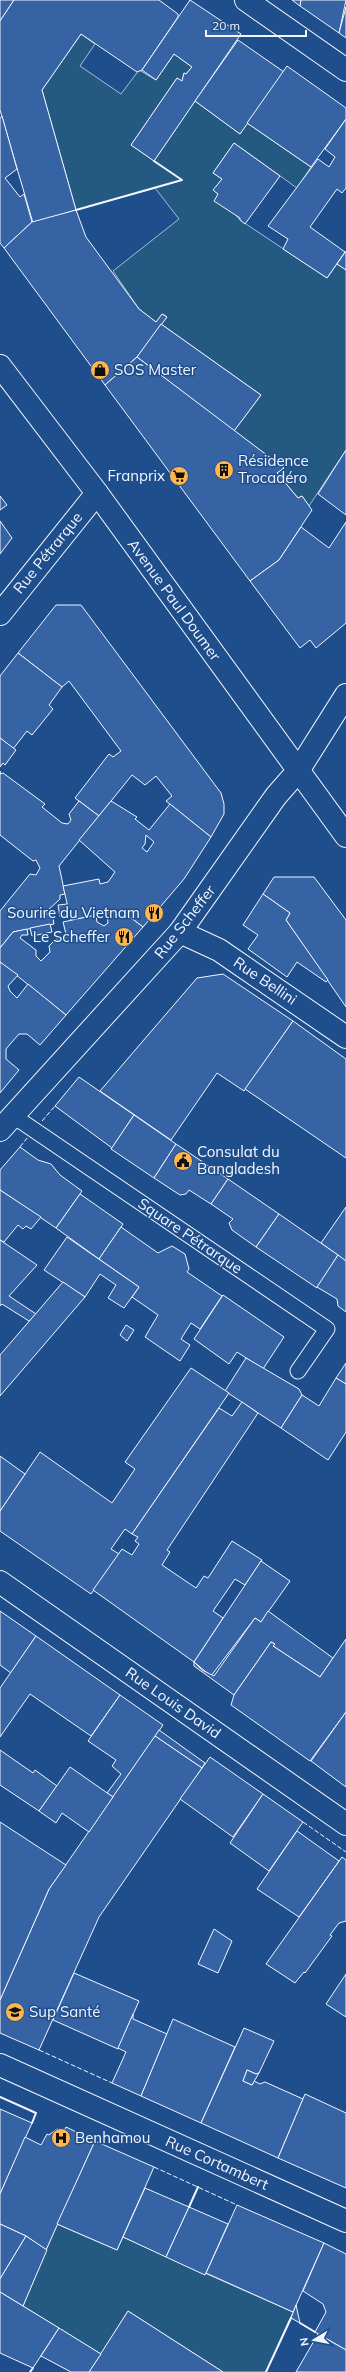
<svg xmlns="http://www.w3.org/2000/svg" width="346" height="2372" viewBox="0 0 346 2372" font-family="Mulish,sans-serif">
  <rect width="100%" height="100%" fill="#1f4e8c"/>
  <g fill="#245a82" stroke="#a8bbd7">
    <path d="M 81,34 L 95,44 L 80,66 L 121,94 L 139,70 L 156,80 L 174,54 L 192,67 L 186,74 L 184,73 L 182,81 L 177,78 L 131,145 L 154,161 L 195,101 L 240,134 L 247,123 L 311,167 L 297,188 L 234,143 L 213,173 L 222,179 L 214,190 L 240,220 L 327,278 L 337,264 L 346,270 L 346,450 L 309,506 L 302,496 L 298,498 L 277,473 L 284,468 L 234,431 L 261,395 L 161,324 L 167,317 L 163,314 L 156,322 L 139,309 L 113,271 L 179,219 L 155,188 L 76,210 L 42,90 Z"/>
    <path d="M 57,2224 L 117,2250 L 123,2237 L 293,2312 L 266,2372 L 223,2372 L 128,2311 L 101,2354 L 23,2306 Z"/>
  </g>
  <g fill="#3563a3" stroke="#f2f6ff" fill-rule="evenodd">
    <path d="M 0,0 L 14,0 L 0,21 Z"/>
    <path d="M 14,0 L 159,0 L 178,14 L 178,17 L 142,70 L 137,72 L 81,34 L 42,90 L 76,210 L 33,223 L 0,110 L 0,21 Z"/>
    <path d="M 190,0 L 241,34 L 154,161 L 131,145 L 177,78 L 182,81 L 184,73 L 186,74 L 192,67 L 174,54 L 156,80 L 142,70 Z"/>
    <path d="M 292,0 L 301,0 L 300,6 Z"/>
    <path d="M 301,0 L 346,0 L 339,33 L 300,6 Z"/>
    <path d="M 346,7 L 346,38 L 339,33 Z"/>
    <path d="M 238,40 L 284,72 L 240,134 L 195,101 Z"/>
    <path d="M 287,66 L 346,108 L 346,119 L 311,167 L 247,123 Z"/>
    <path d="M 2,116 L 17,169 L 5,178 L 20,197 L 24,194 L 32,222 L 4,248 L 0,243 L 0,118 Z"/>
    <path d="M 346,119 L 346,188 L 342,193 L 337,189 L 310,227 L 345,252 L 327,278 L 283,249 L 288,239 L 268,226 L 318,159 L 329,167 L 335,157 L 325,149 Z"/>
    <path d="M 234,143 L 280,176 L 245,224 L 240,220 L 240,218 L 214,201 L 218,194 L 213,190 L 222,179 L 213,173 Z"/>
    <path d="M 76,210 L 86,237 L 139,309 L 156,322 L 162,314 L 167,317 L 137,357 L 105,385 L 4,248 L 32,222 Z"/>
    <path d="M 346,251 L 346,270 L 337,264 Z"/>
    <path d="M 161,324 L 261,395 L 234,431 L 137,357 Z"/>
    <path d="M 137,357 L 284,468 L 277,473 L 298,498 L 302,496 L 312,510 L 279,560 L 250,581 L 105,385 Z"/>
    <path d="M 346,450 L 346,515 L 318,494 Z"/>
    <path d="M 0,496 L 7,505 L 0,510 Z"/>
    <path d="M 0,521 L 12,538 L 0,554 Z"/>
    <path d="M 346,522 L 346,623 L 316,648 L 310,640 L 300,648 L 250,581 L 279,560 L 301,527 L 329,548 Z"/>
    <path d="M 56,605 L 81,605 L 221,793 L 224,804 L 224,814 L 211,837 L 166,801 L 172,796 L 156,776 L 145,785 L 132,775 L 99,816 L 75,798 L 109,754 L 113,757 L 121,751 L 69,681 L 62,687 L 18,653 Z"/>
    <path d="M 18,653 L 62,687 L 49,705 L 53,709 L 32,735 L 27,731 L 13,749 L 0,738 L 0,676 Z"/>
    <path d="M 0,738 L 16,750 L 5,765 L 3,763 L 0,767 Z"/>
    <path d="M 0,771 L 0,774 L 3,773 L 45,804 L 42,807 L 62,823 L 68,824 L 71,820 L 69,814 L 79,801 L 99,816 L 59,866 L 65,894 L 60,895 L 60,899 L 47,911 L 47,915 L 50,914 L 53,918 L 54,924 L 13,932 L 0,948 L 0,911 L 30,874 L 36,875 L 40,868 L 36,860 L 33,861 L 0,835 Z"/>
    <path d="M 111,801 L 137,817 L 135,819 L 149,830 L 170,804 L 211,837 L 184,879 L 143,927 L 122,911 L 71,920 L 63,886 L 99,879 L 100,884 L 108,882 L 115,872 L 79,840 ZM 146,835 L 154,842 L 147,852 L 142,848 L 145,844 Z"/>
    <path d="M 274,877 L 314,877 L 346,920 L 346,1007 L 286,920 L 290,913 L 263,894 Z"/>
    <path d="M 263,894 L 290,913 L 286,920 L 328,980 L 326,982 L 297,962 L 287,977 L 248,949 L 258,935 L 243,925 Z"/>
    <path d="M 67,904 L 70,915 L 60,917 L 58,905 Z"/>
    <path d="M 122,911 L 143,927 L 66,1015 L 0,962 L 0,948 L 13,932 L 27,929 L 28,935 L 22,935 L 20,938 L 36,950 L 36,956 L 41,961 L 50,952 L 49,946 L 56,939 L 60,939 L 66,934 L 63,922 L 96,915 L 97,922 L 104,926 L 108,923 L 107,913 Z"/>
    <path d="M 50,924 L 52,932 L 32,936 L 30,928 Z"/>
    <path d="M 0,962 L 18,975 L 8,986 L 10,991 L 17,998 L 28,984 L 66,1015 L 40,1045 L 27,1034 L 19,1034 L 11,1043 L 6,1049 L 6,1059 L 19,1070 L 0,1093 Z"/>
    <path d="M 223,974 L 293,1021 L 244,1091 L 217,1073 L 171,1140 L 100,1091 L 197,978 Z"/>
    <path d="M 293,1021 L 346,1059 L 346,1158 L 245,1089 Z"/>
    <path d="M 79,1077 L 134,1115 L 112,1148 L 55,1106 Z"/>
    <path d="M 134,1115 L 176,1144 L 154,1178 L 111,1149 Z"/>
    <path d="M 176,1144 L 228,1179 L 211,1204 L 189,1190 L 186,1194 L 180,1195 L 154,1178 Z"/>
    <path d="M 20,1147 L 38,1160 L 51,1164 L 60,1175 L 82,1191 L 56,1228 L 0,1190 L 0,1170 Z"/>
    <path d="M 228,1179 L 279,1214 L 256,1247 L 232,1230 L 229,1223 L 233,1219 L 211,1204 Z"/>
    <path d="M 0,1190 L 41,1217 L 31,1229 L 26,1226 L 23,1229 L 18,1225 L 4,1242 L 0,1240 Z"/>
    <path d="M 80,1194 L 123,1224 L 99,1259 L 56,1228 Z"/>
    <path d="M 346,1207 L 346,1261 L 321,1243 Z"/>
    <path d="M 279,1214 L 338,1255 L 317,1288 L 256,1247 Z"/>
    <path d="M 121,1227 L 158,1253 L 172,1246 L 185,1254 L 189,1269 L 187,1272 L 222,1296 L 200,1329 L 191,1323 L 181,1339 L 190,1345 L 180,1361 L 145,1337 L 158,1315 L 132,1297 L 139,1287 L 99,1259 Z"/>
    <path d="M 67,1237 L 139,1287 L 124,1308 L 108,1298 L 116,1285 L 100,1274 L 85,1297 L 44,1270 Z"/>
    <path d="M 0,1240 L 37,1265 L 9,1296 L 36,1314 L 29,1321 L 2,1304 L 0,1306 Z"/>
    <path d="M 338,1255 L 346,1261 L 346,1312 L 338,1306 L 337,1299 L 317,1287 Z"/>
    <path d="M 63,1282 L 85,1297 L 0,1396 L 0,1355 Z"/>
    <path d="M 223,1295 L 284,1337 L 263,1369 L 237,1352 L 229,1364 L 194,1339 Z"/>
    <path d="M 126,1325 L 134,1330 L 127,1341 L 120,1335 Z"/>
    <path d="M 246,1358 L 299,1389 L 302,1395 L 281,1428 L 225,1391 Z"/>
    <path d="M 346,1363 L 346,1384 L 336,1378 Z"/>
    <path d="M 191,1368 L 229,1393 L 132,1534 L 125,1529 L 111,1549 L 119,1554 L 91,1594 L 0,1531 L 0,1511 L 40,1452 L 112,1503 L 135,1469 L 125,1462 Z"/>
    <path d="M 336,1378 L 346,1384 L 346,1432 L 328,1460 L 281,1428 L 302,1395 L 319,1406 Z"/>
    <path d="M 242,1402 L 258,1413 L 167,1550 L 170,1552 L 162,1565 L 196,1588 L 204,1576 L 208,1578 L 232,1541 L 262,1560 L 245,1585 L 235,1579 L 213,1611 L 223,1618 L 194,1662 L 93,1590 L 122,1549 L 132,1555 L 139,1544 L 135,1541 L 138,1537 L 132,1534 L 219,1408 L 232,1416 Z"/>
    <path d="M 0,1456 L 25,1474 L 0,1511 Z"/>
    <path d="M 261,1561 L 290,1581 L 261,1622 L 255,1618 L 211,1676 L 194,1662 Z"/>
    <path d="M 0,1611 L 36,1636 L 11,1673 L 0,1665 Z"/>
    <path d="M 268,1611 L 333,1658 L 320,1677 L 273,1646 L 275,1644 L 271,1642 L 234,1695 L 194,1666 L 194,1662 L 202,1670 L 214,1676 L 255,1618 L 261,1622 Z"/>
    <path d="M 36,1636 L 120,1695 L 91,1736 L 30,1694 L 0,1737 L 0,1688 Z"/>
    <path d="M 346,1639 L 346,1712 L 310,1761 L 231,1705 L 234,1695 L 271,1642 L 275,1644 L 273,1646 L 320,1677 Z"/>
    <path d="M 120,1695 L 163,1725 L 113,1797 L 107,1793 L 121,1774 L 112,1766 L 116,1760 L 88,1741 Z"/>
    <path d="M 346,1712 L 346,1787 L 311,1761 Z"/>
    <path d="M 159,1730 L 205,1763 L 202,1768 L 155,1736 Z"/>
    <path d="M 155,1736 L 202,1768 L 99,1917 L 39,2050 L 0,2033 L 0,2000 L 49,1889 Z"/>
    <path d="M 0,1750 L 33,1773 L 35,1770 L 57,1786 L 39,1811 L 0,1785 Z"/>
    <path d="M 210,1757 L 263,1794 L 233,1837 L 180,1799 Z"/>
    <path d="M 70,1767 L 113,1797 L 89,1832 L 62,1813 L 56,1823 L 39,1811 Z"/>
    <path d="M 263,1794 L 303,1822 L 269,1871 L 230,1843 Z"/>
    <path d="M 0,1822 L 66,1865 L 49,1889 L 0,2000 Z"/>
    <path d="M 297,1831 L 339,1861 L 299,1917 L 257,1889 Z"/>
    <path d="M 342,1857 L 346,1860 L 346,1921 L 339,1923 L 330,1935 L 332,1936 L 305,1973 L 304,1972 L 295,1983 L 266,1964 Z"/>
    <path d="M 214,1929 L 232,1941 L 218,1973 L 198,1964 Z"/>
    <path d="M 74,1973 L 139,2001 L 118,2049 L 53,2020 Z"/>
    <path d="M 346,1974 L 346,2017 L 326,2004 Z"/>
    <path d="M 133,2014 L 133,2019 L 167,2034 L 141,2096 L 112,2083 L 126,2052 L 118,2048 Z"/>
    <path d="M 173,2019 L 235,2047 L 201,2123 L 141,2096 Z"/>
    <path d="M 244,2028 L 274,2041 L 259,2073 L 256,2074 L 247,2070 L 243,2081 L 252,2085 L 254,2081 L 260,2084 L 265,2082 L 303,2099 L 278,2158 L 201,2123 Z"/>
    <path d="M 247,2070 L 256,2074 L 259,2073 L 252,2085 L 243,2081 Z"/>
    <path d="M 305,2094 L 346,2113 L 346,2188 L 278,2158 Z"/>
    <path d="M 0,2109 L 32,2123 L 0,2194 Z"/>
    <path d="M 66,2127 L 95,2141 L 46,2250 L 26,2236 L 0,2224 L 0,2194 L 25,2137 L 41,2145 L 47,2134 L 49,2135 L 57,2129 L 64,2131 Z"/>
    <path d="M 95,2141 L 154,2167 L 117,2250 L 57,2224 Z"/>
    <path d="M 145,2188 L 189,2207 L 166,2257 L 123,2237 Z"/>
    <path d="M 237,2205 L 324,2243 L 293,2312 L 206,2273 Z"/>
    <path d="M 189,2207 L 228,2224 L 205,2275 L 166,2257 Z"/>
    <path d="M 0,2224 L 26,2236 L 0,2279 Z"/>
    <path d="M 26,2236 L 47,2250 L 23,2306 L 0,2292 L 0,2279 Z"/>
    <path d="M 324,2243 L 346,2254 L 346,2350 L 315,2332 L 326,2312 L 323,2304 L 303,2291 Z"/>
    <path d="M 0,2292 L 59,2328 L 33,2368 L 0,2353 Z"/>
    <path d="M 296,2305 L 300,2323 L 291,2318 Z"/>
    <path d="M 128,2311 L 223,2372 L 89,2372 Z"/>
    <path d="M 59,2328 L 101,2354 L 89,2372 L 71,2372 L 41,2356 Z"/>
    <path d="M 318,2334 L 346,2350 L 346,2372 L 296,2372 Z"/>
  </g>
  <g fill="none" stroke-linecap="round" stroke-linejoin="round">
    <defs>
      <path id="lane" d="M 12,1115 L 327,1329 L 298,1371"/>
      <g id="street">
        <path d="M 246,0 L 346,70"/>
        <path d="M 0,614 L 97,493"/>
        <path d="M 180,932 L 219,950 L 346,1037"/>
        <path d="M 0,1130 L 180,932 L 276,796 L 298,771 L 346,695"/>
        <path d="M 0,1582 L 346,1824"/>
        <path d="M 0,2065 L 346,2221"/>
      </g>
      <path id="secondary" d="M 0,366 L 97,493 L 346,836"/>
    </defs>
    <use href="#lane" stroke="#f2f6ff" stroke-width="17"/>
    <use href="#street" stroke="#f2f6ff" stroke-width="24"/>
    <use href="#secondary" stroke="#f2f6ff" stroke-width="24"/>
    <use href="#lane" stroke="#1f4e8c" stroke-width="15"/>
    <use href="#street" stroke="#1f4e8c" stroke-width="22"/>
    <use href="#secondary" stroke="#1f4e8c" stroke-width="22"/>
    <g stroke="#f2f6ff" stroke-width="1" stroke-dasharray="5 2" stroke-linecap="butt">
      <path d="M 42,1121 L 55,1106"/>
      <path d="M 20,1147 L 27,1138"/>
      <path d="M 303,1822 L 346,1852"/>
      <path d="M 39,2050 L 112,2083"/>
      <path d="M 154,2167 L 237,2205"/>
    </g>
    <g stroke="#f2f6ff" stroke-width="2">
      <path d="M 76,210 L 182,180 L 154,161"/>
      <path d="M 0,2097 L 36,2113 L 32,2123"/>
      <path d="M 189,2207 L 198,2187"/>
      <path d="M 300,2323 L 315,2332"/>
      <path d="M 30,2372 L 33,2368"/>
      <path d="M 266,2372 L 291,2318"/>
    </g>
  </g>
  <defs>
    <symbol id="shop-disc" viewBox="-11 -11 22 22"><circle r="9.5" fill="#ffb74d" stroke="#1f4e8c"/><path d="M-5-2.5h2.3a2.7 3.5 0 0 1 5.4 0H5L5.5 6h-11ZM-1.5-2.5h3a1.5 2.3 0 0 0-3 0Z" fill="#111"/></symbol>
    <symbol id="building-disc" viewBox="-11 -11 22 22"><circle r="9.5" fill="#ffb74d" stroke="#1f4e8c"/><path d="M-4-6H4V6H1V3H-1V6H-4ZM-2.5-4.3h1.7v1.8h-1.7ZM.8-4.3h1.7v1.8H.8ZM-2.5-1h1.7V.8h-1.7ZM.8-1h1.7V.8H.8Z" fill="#111"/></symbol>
    <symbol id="supermarket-disc" viewBox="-11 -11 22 22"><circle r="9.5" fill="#ffb74d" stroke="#1f4e8c"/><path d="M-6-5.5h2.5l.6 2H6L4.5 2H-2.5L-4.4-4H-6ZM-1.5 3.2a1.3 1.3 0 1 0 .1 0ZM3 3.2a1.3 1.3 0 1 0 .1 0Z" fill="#111"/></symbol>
    <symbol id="restaurant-disc" viewBox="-11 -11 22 22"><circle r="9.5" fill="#ffb74d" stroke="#1f4e8c"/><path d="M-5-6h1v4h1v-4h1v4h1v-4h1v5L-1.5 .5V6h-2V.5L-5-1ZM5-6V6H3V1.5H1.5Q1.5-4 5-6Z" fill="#111"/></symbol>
    <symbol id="civic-disc" viewBox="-11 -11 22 22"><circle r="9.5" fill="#ffb74d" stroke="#1f4e8c"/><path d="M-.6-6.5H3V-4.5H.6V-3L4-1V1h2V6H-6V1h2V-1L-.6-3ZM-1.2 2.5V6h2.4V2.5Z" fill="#111"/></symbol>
    <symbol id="university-disc" viewBox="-11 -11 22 22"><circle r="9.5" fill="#ffb74d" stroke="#1f4e8c"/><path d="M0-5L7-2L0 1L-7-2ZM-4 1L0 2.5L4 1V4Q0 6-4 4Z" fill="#111"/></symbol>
    <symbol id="hospital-disc" viewBox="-11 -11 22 22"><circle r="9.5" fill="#ffb74d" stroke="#1f4e8c"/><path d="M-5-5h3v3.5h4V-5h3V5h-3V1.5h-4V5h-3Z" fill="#111"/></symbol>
  </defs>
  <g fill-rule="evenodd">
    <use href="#shop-disc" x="89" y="359" width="22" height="22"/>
    <use href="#building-disc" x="213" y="459" width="22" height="22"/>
    <use href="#supermarket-disc" x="168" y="465" width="22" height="22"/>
    <use href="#restaurant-disc" x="143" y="902" width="22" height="22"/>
    <use href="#restaurant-disc" x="113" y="926" width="22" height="22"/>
    <use href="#civic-disc" x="172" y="1150" width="22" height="22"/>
    <use href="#university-disc" x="4" y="2001" width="22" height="22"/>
    <use href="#hospital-disc" x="50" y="2127" width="22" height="22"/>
  </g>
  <g text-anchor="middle" stroke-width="3" stroke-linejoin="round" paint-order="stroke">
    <g font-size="15" fill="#f2f6ff" stroke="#1f4e8c" text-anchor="start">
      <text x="114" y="375">SOS Master</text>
      <text x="238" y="466">Résidence<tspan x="238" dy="17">Trocadéro</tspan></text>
      <text x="165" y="481" text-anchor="end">Franprix</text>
      <text x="140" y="918" text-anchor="end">Sourire du Vietnam</text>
      <text x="110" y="942" text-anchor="end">Le Scheffer</text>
      <text x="197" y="1157">Consulat du<tspan x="197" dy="17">Bangladesh</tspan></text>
      <text x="29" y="2017">Sup Santé</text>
      <text x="75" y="2143">Benhamou</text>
    </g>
    <g font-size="15" fill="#f2f6ff" stroke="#1f4e8c">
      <text transform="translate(48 553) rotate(-51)" y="5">Rue Pétrarque</text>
      <text transform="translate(174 600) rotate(54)" y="5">Avenue Paul Doumer</text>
      <text transform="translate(185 922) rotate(-52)" y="5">Rue Scheffer</text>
      <text transform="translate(265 981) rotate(34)" y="5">Rue Bellini</text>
      <text transform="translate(190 1236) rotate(34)" y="5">Square Pétrarque</text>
      <text transform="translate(173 1703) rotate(35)" y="5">Rue Louis David</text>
      <text transform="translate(217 2163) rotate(24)" y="5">Rue Cortambert</text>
    </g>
  </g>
  <g transform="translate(314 2340) rotate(260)" stroke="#1f4e8c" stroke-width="3" paint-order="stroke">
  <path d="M0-3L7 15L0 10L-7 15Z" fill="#f2f6ff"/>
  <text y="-6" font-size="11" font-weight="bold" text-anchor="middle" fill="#f2f6ff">N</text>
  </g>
  <path d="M206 30v6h100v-6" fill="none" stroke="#f2f6ff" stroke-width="2"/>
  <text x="212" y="30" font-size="12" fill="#f2f6ff" stroke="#1f4e8c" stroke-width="3" paint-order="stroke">20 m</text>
</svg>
